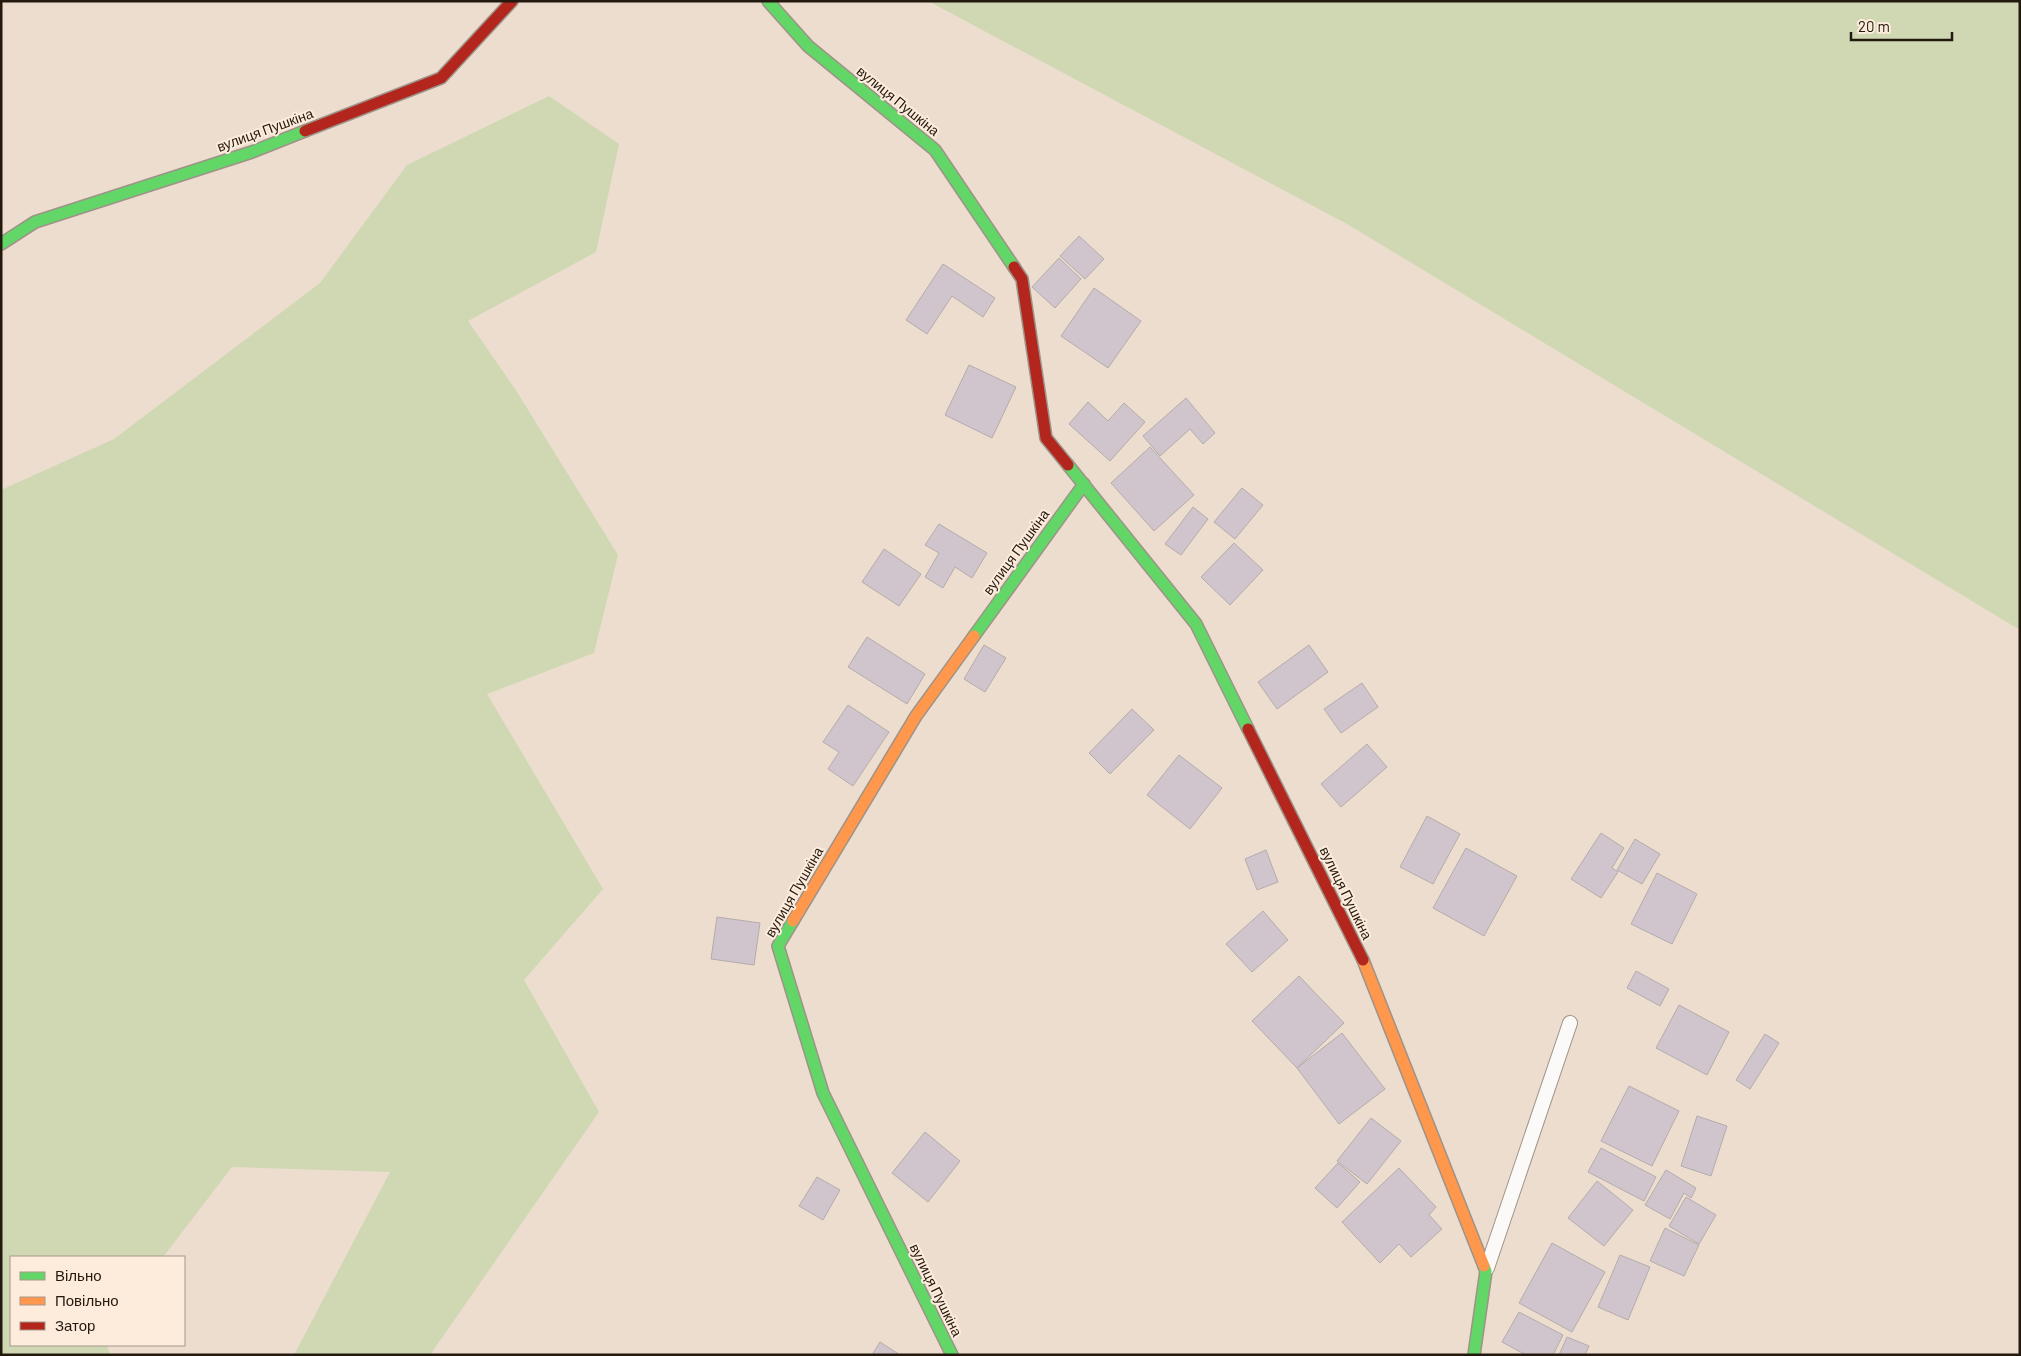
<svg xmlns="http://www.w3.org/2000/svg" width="2021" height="1356" viewBox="0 0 2021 1356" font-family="Barlow,sans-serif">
  <rect width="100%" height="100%" fill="#ecddcf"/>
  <g fill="#cfd8b2">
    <path d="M 928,1 L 2020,1 L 2020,630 L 1347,224 Z"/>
    <path d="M 549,96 L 619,144 L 596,252 L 468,321 L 517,392 L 618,555 L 594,653 L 487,694 L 603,889 L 524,980 L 599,1112 L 430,1355 L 294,1355 L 390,1172 L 232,1167 L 163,1257 L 11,1257 L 11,1345 L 107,1345 L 110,1355 L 1,1355 L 1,490 L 114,439 L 320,283 L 407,165 Z"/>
  </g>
  <g fill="#d0c5cc" stroke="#b4acab">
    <path d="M 1079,236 L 1104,259 L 1085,279 L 1060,256 Z"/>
    <path d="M 1059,258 L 1081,279 L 1055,308 L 1032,287 Z"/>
    <path d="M 943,264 L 995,298 L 983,317 L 952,296 L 927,334 L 906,320 Z"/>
    <path d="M 1094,288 L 1141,321 L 1108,368 L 1061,336 Z"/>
    <path d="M 969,365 L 1016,387 L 992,438 L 945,415 Z"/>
    <path d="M 1186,398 L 1215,433 L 1203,444 L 1190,429 L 1160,456 L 1143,436 Z"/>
    <path d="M 1088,402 L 1108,421 L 1124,403 L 1145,422 L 1110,461 L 1069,424 Z"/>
    <path d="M 1150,447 L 1194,495 L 1154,531 L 1111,483 Z"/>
    <path d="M 1242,488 L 1263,505 L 1235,539 L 1214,522 Z"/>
    <path d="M 1193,507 L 1208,519 L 1181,555 L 1165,544 Z"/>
    <path d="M 939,524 L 987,553 L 972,578 L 955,567 L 943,588 L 925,577 L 939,553 L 925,545 Z"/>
    <path d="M 1234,543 L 1263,570 L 1230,605 L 1201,577 Z"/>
    <path d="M 884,549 L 921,574 L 899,606 L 862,582 Z"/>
    <path d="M 867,637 L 925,674 L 907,704 L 848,667 Z"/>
    <path d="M 984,645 L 1006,658 L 985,692 L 964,679 Z"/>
    <path d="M 1309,645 L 1328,672 L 1277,709 L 1258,682 Z"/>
    <path d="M 1362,683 L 1378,707 L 1341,733 L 1324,709 Z"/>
    <path d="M 848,705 L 889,732 L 853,786 L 828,769 L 839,752 L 823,742 Z"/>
    <path d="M 1132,709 L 1154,730 L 1110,774 L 1089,753 Z"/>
    <path d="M 1367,744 L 1387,767 L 1341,807 L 1321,784 Z"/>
    <path d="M 1179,755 L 1222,788 L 1190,829 L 1147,795 Z"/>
    <path d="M 1427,816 L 1460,834 L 1433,884 L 1400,867 Z"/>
    <path d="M 1601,833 L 1624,848 L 1612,868 L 1618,872 L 1601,898 L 1571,879 Z"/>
    <path d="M 1635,839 L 1660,854 L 1642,884 L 1617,870 Z"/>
    <path d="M 1466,848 L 1517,876 L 1484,936 L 1433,908 Z"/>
    <path d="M 1266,850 L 1278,882 L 1257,890 L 1245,859 Z"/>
    <path d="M 1657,873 L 1697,894 L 1672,944 L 1631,924 Z"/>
    <path d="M 1263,911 L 1288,940 L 1252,972 L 1226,944 Z"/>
    <path d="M 717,917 L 760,923 L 754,965 L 711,959 Z"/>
    <path d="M 1636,971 L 1669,989 L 1660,1006 L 1627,988 Z"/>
    <path d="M 1299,976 L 1344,1023 L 1297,1068 L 1252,1021 Z"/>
    <path d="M 1679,1005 L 1729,1032 L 1707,1075 L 1656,1048 Z"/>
    <path d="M 1342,1033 L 1385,1089 L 1339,1124 L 1297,1068 Z"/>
    <path d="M 1765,1034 L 1779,1043 L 1750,1089 L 1736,1080 Z"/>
    <path d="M 1629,1086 L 1679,1111 L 1652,1166 L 1601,1141 Z"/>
    <path d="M 1697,1116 L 1727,1126 L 1711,1176 L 1681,1166 Z"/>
    <path d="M 1371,1118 L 1401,1141 L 1367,1184 L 1337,1161 Z"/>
    <path d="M 925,1132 L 960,1161 L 928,1202 L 892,1173 Z"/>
    <path d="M 1601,1148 L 1656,1177 L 1644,1201 L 1588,1172 Z"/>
    <path d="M 1338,1163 L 1360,1182 L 1337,1208 L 1315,1188 Z"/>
    <path d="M 1399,1168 L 1436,1207 L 1429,1215 L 1442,1229 L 1411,1257 L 1399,1244 L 1380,1263 L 1342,1222 Z"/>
    <path d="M 1666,1170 L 1696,1188 L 1691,1198 L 1684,1193 L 1670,1219 L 1645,1205 Z"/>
    <path d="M 817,1177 L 840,1190 L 823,1220 L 799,1206 Z"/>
    <path d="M 1597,1181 L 1633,1210 L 1604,1246 L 1568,1218 Z"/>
    <path d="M 1686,1197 L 1716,1215 L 1699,1244 L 1669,1226 Z"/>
    <path d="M 1665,1228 L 1699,1245 L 1684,1276 L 1650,1261 Z"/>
    <path d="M 1552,1243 L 1605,1272 L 1572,1332 L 1519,1303 Z"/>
    <path d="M 1620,1255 L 1650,1267 L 1628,1320 L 1598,1307 Z"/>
    <path d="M 1519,1312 L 1563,1335 L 1553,1355 L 1526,1355 L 1502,1342 Z"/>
    <path d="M 1567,1337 L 1589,1346 L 1585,1355 L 1559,1355 Z"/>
    <path d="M 880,1342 L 900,1355 L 872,1355 Z"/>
  </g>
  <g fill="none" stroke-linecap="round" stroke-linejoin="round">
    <defs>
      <path id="lane" d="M 1487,1268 L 1570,1023"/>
      <g id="fast">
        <path d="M 768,1 L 808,46 L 935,150 L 1014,267"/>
        <path d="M 1,244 L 35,222 L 252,152 L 305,131"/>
        <path d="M 1068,465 L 1196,624 L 1248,729"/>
        <path d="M 974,636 L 1084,484"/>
        <path d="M 793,921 L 778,946 L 823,1093 L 952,1355"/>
        <path d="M 1474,1355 L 1486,1271 L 1484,1266"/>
      </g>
      <g id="slow">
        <path d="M 793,921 L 916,716 L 974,636"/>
        <path d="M 1363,960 L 1484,1266"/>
      </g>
      <g id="jam">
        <path d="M 305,131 L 441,78 L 512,1"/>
        <path d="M 1014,267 L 1022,279 L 1046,438 L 1068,465"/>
        <path d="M 1248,729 L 1363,960"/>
      </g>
    </defs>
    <use href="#lane" stroke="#9e9388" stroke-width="16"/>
    <use href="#fast" stroke="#9e9388" stroke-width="14"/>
    <use href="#slow" stroke="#9e9388" stroke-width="14"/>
    <use href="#jam" stroke="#9e9388" stroke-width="14"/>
    <use href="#lane" stroke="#fcfaf8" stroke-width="14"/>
    <use href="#fast" stroke="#63d668" stroke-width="11"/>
    <use href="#slow" stroke="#ff974d" stroke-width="11"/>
    <use href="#jam" stroke="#b3261e" stroke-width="11"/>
  </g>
  <g text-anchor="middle" stroke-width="4" stroke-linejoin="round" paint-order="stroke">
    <g font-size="14" fill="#23190f" stroke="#fdecdc">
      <text transform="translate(898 101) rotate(39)" y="5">вулиця Пушкіна</text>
      <text transform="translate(265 130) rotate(-20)" y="5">вулиця Пушкіна</text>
      <text transform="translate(1016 552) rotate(-54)" y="5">вулиця Пушкіна</text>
      <text transform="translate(794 892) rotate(-60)" y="5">вулиця Пушкіна</text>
      <text transform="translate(1346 893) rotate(64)" y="5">вулиця Пушкіна</text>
      <text transform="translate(936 1290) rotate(64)" y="5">вулиця Пушкіна</text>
    </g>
  </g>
  <rect width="2021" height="1356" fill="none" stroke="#23190f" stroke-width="5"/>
  <rect x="10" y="1256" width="175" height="90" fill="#fdecdc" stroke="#a6988a"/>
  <rect x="20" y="1272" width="25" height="8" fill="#63d668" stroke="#a6988a"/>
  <text x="55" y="1281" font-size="15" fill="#23190f">Вільно</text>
  <rect x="20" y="1297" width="25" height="8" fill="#ff974d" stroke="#a6988a"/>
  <text x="55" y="1306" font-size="15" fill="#23190f">Повільно</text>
  <rect x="20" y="1322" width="25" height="8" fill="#b3261e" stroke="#a6988a"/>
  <text x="55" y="1331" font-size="15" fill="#23190f">Затор</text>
  <path d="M1851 32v8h101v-8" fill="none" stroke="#23190f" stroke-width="2.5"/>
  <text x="1858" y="32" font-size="15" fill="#23190f" stroke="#fdecdc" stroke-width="4" paint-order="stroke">20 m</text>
</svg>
